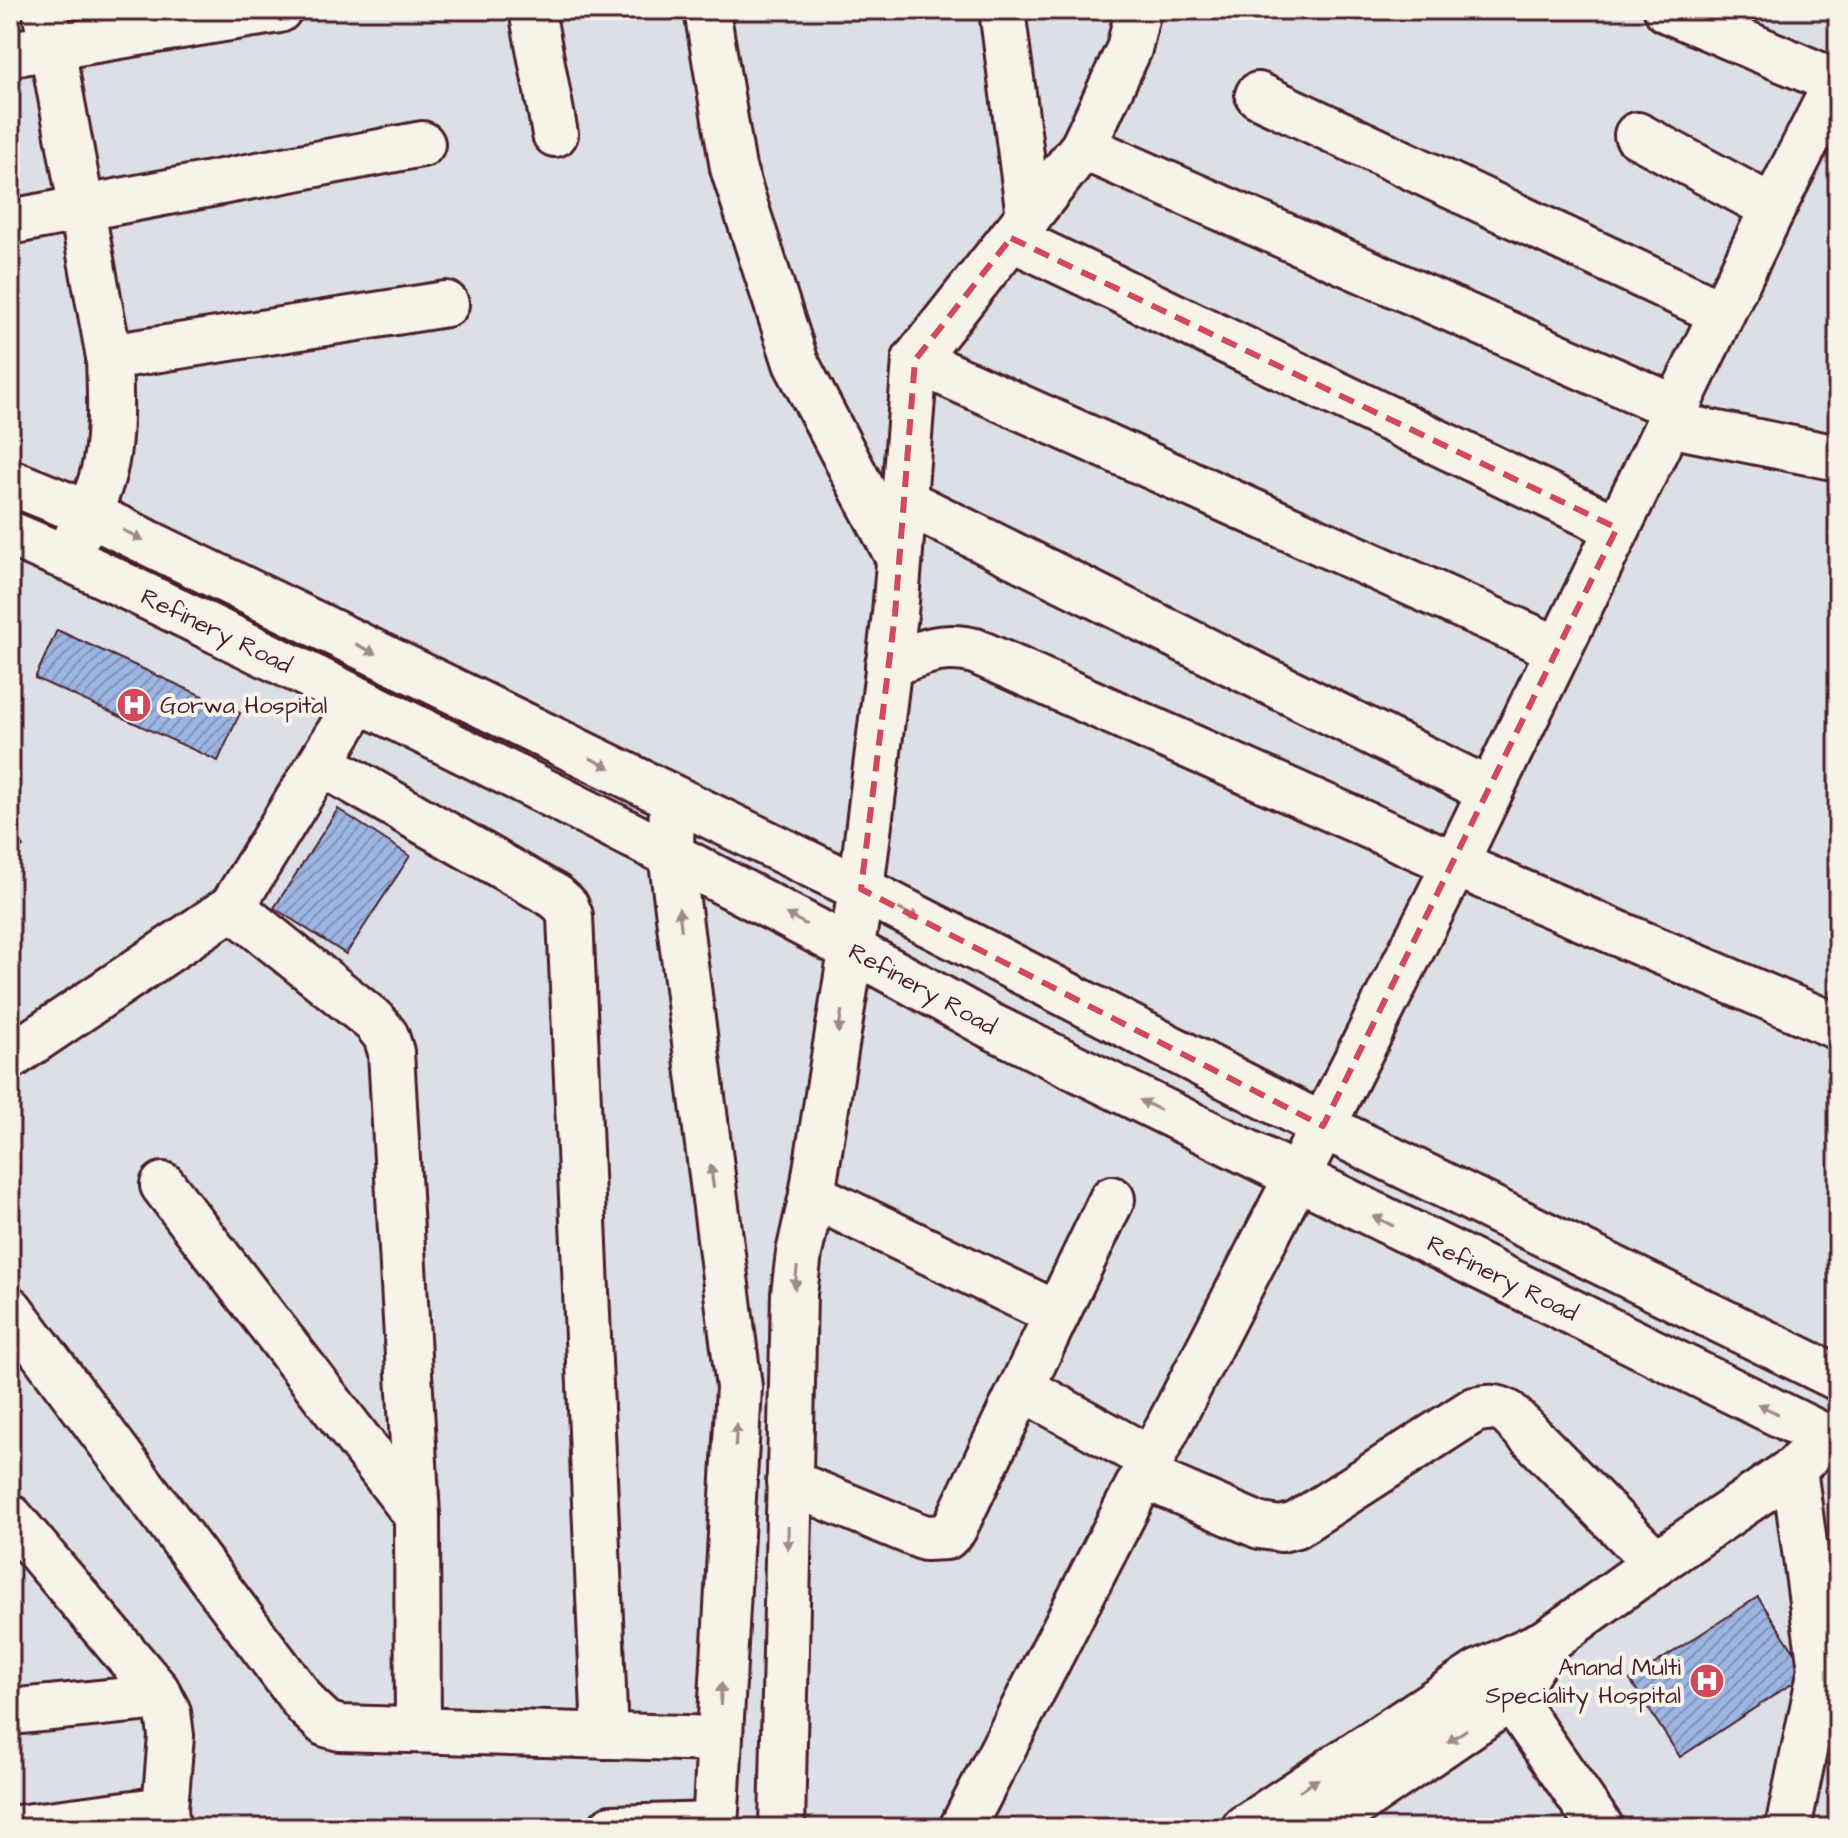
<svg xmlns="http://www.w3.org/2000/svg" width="1848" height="1838" viewBox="0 0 1848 1838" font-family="'Architects Daughter',sans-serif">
  <defs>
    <pattern id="building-hatch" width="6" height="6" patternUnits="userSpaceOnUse" patternTransform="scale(2)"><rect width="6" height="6" fill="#9db5e2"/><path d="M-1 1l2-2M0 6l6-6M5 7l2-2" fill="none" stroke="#8293b7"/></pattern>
  </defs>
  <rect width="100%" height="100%" fill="#dce0e6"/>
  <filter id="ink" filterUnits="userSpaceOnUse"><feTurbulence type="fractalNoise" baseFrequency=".0125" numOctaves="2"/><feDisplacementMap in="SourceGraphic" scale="16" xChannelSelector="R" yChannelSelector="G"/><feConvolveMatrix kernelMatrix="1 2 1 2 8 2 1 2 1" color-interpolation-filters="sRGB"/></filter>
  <g filter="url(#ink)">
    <g fill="url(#building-hatch)" stroke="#4a1f2b" stroke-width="2">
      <path d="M 57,630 L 240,713 L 218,761 L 35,678 Z"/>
      <path d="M 338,809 L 410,856 L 346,954 L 274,908 Z"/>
      <path d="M 10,827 L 23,847 L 10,855 Z"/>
      <path d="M 1758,1597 L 1808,1673 L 1680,1757 L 1630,1680 Z"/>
    </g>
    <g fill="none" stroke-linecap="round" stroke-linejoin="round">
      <defs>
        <g id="minor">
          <path d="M 45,10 L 109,357 C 110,391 112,427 106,461 C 100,495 81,528 66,558"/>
          <path d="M 532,10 L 555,134"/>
          <path d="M 707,10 L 733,168 L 796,363 L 899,559"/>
          <path d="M 1002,10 L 1029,216"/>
          <path d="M 1667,10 L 1836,82"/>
          <path d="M 10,54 L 279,10"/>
          <path d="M 1258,95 L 1722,313"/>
          <path d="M 1637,135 L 1773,208"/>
          <path d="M 1083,147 L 1676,408"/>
          <path d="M 10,222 L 422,144"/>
          <path d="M 1011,238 L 1617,528"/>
          <path d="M 109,357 L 446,304"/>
          <path d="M 915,360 L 1558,649"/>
          <path d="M 1668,424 L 1838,458"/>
          <path d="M 904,501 L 1490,791"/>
          <path d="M 888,665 C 920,654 941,642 975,651 L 1455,864 L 1838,1027"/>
          <path d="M 321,763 L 556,897 L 566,906 L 570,916 L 605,1736"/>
          <path d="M 672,798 L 671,854 L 739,1387 L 715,1828"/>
          <path d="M 232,907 L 374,1021 L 386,1036 L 391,1052 L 417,1516 L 418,1730"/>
          <path d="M 10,1057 L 232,907 L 359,700"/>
          <path d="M 163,1185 L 417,1516"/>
          <path d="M 812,1195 L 1057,1314"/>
          <path d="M 10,1309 L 307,1706 L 326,1724 L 340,1728 L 718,1739"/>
          <path d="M 1022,1388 L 1152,1460"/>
          <path d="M 1144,1476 L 1260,1526 L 1281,1529 L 1296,1525 L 1474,1410 C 1487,1407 1496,1406 1508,1413 L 1656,1563"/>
          <path d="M 789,1482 L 925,1538 L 946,1537 L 954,1529 L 1112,1199"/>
          <path d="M 10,1517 L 157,1691 L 168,1712 L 171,1736 L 165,1809"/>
          <path d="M 1511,1698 L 1601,1828"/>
          <path d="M 10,1712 L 160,1697"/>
          <path d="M 17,1828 L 165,1809 L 167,1828"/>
          <path d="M 611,1828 L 715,1825"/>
          <path d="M 782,1828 L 794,1294 L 799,1253 L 812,1195 L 861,889 L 895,614 L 915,360 L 1083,147 L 1129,49 L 1138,10"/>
          <path d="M 962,1828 L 1323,1126 L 1455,864 L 1773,208 L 1838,79"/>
          <path d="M 1244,1828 L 1478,1673 L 1548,1641 L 1656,1563 L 1794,1469 L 1826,1437"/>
          <path d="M 1321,1828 L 1511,1698 L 1548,1641"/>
          <path d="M 1788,1828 L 1821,1669 L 1794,1469"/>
        </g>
        <g id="major">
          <path d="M 10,482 L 89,514 L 861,889 L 1323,1126 L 1838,1378"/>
          <path id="s1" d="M 10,534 L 74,561 C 381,711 690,857 989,1025 L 1838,1443"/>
        </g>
      </defs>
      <use href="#minor" stroke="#4a1f2b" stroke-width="50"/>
      <use href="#major" stroke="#4a1f2b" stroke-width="50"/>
      <use href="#minor" stroke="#f7f3e8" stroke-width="44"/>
      <use href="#major" stroke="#f7f3e8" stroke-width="44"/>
    </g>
    <defs><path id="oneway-solid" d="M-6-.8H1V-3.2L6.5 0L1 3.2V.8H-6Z" transform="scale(2)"/></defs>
    <g fill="#a0898a">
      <use href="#oneway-solid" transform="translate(133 535) rotate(26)"/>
      <use href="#oneway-solid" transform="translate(366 649) rotate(26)"/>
      <use href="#oneway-solid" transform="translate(600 763) rotate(26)"/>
      <use href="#oneway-solid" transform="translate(909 914) rotate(27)"/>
      <use href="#oneway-solid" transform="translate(680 919) rotate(-97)"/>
      <use href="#oneway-solid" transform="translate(796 919) rotate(-152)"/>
      <use href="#oneway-solid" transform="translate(840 1022) rotate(99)"/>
      <use href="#oneway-solid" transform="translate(1150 1105) rotate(-154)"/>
      <use href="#oneway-solid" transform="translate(712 1176) rotate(-97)"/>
      <use href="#oneway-solid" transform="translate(1383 1221) rotate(-154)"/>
      <use href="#oneway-solid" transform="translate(796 1278) rotate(96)"/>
      <use href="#oneway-solid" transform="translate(1768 1409) rotate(-154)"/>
      <use href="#oneway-solid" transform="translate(736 1435) rotate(-87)"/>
      <use href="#oneway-solid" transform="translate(788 1538) rotate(91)"/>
      <use href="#oneway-solid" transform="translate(721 1694) rotate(-87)"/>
      <use href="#oneway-solid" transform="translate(1457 1736) rotate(146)"/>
      <use href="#oneway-solid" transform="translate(1309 1785) rotate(-33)"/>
    </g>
  </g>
  <path fill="none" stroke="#d1495b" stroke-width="6" stroke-dasharray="16 10" stroke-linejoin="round" d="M 1011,238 L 1617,528 L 1323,1126 L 861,889 L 895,614 L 915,360 Z"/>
  <defs>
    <symbol id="hospital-disc" viewBox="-11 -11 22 22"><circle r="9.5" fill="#d1495b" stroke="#f7f3e8"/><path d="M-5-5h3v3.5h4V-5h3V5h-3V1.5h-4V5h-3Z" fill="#fff"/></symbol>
  </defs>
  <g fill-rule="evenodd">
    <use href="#hospital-disc" x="114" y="685" width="40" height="40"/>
    <use href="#hospital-disc" x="1687" y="1661" width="40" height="40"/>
  </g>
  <g text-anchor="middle" stroke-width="8" stroke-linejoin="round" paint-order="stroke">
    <g font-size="24" fill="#4a1f2b" stroke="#f7f3e8">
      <text dy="8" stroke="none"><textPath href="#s1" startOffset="228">Refinery Road</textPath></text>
      <text dy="8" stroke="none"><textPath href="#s1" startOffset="1020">Refinery Road</textPath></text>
      <text dy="8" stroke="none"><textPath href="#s1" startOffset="1668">Refinery Road</textPath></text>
    </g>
    <g font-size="24" fill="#4a1f2b" stroke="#f7f3e8" text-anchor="start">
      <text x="160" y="713">Gorwa Hospital</text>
      <text x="1681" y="1675" text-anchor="end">Anand Multi<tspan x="1681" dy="28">Speciality Hospital</tspan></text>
    </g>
  </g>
  <rect width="1848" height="1838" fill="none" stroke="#f7f3e8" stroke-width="40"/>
  <rect x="20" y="20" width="1808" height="1798" fill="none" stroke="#4a1f2b" stroke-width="3" filter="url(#ink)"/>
</svg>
